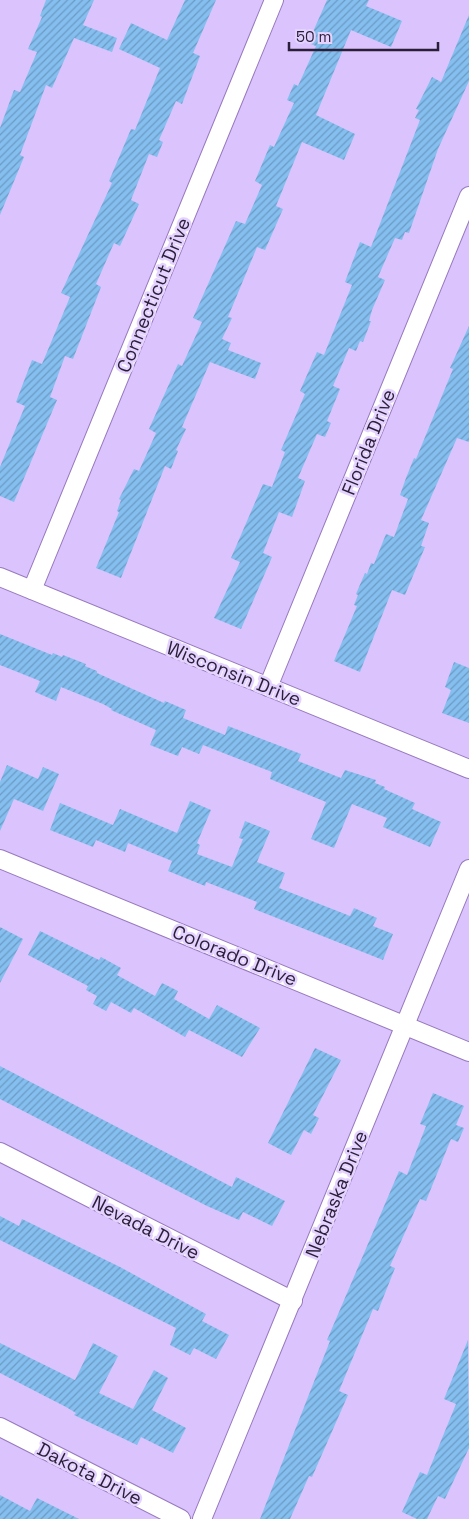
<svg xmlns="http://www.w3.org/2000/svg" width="469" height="1519" viewBox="0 0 469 1519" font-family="'Space Grotesk',sans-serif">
  <defs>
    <pattern id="building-hatch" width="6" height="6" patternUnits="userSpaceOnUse" patternTransform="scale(1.25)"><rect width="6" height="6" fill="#84bff0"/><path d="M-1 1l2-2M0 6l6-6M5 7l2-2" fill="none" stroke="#6c9bc3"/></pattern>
  </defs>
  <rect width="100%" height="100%" fill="#dbc3fd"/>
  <g fill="url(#building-hatch)">
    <path d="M 46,0 L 94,0 L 83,25 L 117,38 L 112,52 L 74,38 L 52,88 L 46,85 L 20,155 L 24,157 L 0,215 L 0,128 L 14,90 L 20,92 L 37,52 L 28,49 L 42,17 L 40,16 Z"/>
    <path d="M 185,0 L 216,0 L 193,53 L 200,56 L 182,104 L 176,101 L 159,140 L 163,142 L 157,157 L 149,154 L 131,200 L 139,204 L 120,246 L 114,243 L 96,284 L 101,287 L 73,359 L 65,356 L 50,397 L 57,400 L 14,502 L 0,496 L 0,467 L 25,406 L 16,402 L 32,360 L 42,364 L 70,297 L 61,293 L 112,183 L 109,181 L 131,129 L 135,130 L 160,68 L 119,49 L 131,23 L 167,40 Z"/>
    <path d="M 327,0 L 369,0 L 366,6 L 402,21 L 391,47 L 351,30 L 316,115 L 355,134 L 344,160 L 302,142 L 276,206 L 283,209 L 265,250 L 257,247 L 228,317 L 232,318 L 222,339 L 231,343 L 228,350 L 261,363 L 255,379 L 210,362 L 182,427 L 186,429 L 176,450 L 178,451 L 171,469 L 165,466 L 121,578 L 96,568 L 119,512 L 117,511 L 121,500 L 119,499 L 134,469 L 139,471 L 156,433 L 149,429 L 178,364 L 182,366 L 202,322 L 193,318 L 236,221 L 245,224 L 262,185 L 255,181 L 270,145 L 274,147 L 294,103 L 287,100 L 294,84 L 298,86 L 316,46 L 308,43 Z"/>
    <path d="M 469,15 L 469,81 L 438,149 L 409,233 L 405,232 L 402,240 L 395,238 L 378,277 L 385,280 L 372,310 L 369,321 L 371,321 L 363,342 L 360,341 L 356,351 L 349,348 L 333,386 L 340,389 L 327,421 L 331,423 L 325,437 L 317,434 L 298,478 L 305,481 L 292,517 L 279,512 L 263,553 L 272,557 L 241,629 L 214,618 L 240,562 L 231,558 L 263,484 L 272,487 L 285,452 L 281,450 L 305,394 L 300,391 L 317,352 L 324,355 L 352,285 L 345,282 L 360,242 L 371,247 L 420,120 L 415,118 L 419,110 L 416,109 L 432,77 L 441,82 Z"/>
    <path d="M 469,326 L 469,442 L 457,438 L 421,520 L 429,523 L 421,546 L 425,547 L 405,595 L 392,590 L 360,672 L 334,661 L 357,606 L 354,605 L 358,595 L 356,594 L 365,573 L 367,574 L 371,563 L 374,564 L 386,534 L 394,537 L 408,499 L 400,495 L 406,478 L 414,458 L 416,459 L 453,369 L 450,368 Z"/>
    <path d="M 0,634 L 52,655 L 53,653 L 62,657 L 63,655 L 86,664 L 85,666 L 97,671 L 97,673 L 164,703 L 165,701 L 186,710 L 183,718 L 225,735 L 228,726 L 301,754 L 298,761 L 341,778 L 345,770 L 376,780 L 375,783 L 385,787 L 384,789 L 415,803 L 412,809 L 441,822 L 430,847 L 383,827 L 387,818 L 352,804 L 334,848 L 311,839 L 326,802 L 270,779 L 272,772 L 203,745 L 199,754 L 182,747 L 178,756 L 150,745 L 156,730 L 111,710 L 112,709 L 103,704 L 61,687 L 56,701 L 35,692 L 40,681 L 0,665 Z"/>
    <path d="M 454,662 L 469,668 L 469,723 L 442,713 L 451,690 L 445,687 Z"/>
    <path d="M 7,765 L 38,779 L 43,767 L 59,774 L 43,811 L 14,799 L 0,831 L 0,782 Z"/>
    <path d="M 190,801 L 211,810 L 197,843 L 200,845 L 197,854 L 232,867 L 243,839 L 239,838 L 245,821 L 270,831 L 257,862 L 285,873 L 279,888 L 350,916 L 354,908 L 377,918 L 373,926 L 393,934 L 383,960 L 254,909 L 257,902 L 206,882 L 205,886 L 168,871 L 172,861 L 128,843 L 125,852 L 96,840 L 93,847 L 50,830 L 60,803 L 113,825 L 120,809 L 177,833 Z"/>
    <path d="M 0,927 L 23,939 L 0,983 Z"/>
    <path d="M 40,931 L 99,960 L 101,957 L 121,968 L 117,975 L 155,996 L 162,983 L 178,991 L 174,999 L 209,1019 L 217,1005 L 260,1028 L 242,1057 L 189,1030 L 185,1037 L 134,1008 L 131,1013 L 111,1002 L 106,1011 L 93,1004 L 97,996 L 86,990 L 88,986 L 28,955 Z"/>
    <path d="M 315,1048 L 341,1060 L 313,1115 L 319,1118 L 311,1134 L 304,1130 L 291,1155 L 268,1143 Z"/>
    <path d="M 0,1066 L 232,1187 L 236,1177 L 285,1201 L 272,1226 L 243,1212 L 239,1220 L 207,1206 L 0,1099 Z"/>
    <path d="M 433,1093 L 464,1106 L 456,1125 L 464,1128 L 458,1142 L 451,1139 L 426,1201 L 420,1199 L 390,1266 L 395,1268 L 378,1311 L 373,1309 L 339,1391 L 348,1395 L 312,1477 L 309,1476 L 290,1519 L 260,1519 L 330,1341 L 327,1340 L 336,1319 L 399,1171 L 407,1175 L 426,1126 L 420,1124 Z"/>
    <path d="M 0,1216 L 19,1226 L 22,1219 L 120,1267 L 206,1314 L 202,1321 L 229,1335 L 216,1359 L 194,1348 L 190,1355 L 170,1345 L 176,1328 L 0,1240 Z"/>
    <path d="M 468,1340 L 469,1448 L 445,1499 L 438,1496 L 427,1519 L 417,1519 L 402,1512 L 420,1472 L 427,1475 L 456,1404 L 444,1399 Z"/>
    <path d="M 0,1343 L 75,1380 L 93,1343 L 118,1356 L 99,1393 L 133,1409 L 154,1370 L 168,1378 L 152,1410 L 186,1428 L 173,1453 L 141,1437 L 137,1445 L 74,1415 L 76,1413 L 66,1407 L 0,1373 Z"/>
    <path d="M 0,1495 L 30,1511 L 37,1498 L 79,1519 L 0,1519 Z"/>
  </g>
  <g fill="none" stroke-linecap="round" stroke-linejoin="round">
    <defs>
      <g id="minor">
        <path d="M 0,577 L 469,769"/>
        <path d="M 32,590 L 274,0"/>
        <path d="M 268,687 L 469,196"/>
        <path d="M 0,859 L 469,1052"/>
        <path d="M 0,1152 L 293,1301"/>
        <path d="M 0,1427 L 181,1519"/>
        <path d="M 202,1519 L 469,869"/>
      </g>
    </defs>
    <use href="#minor" stroke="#9779bd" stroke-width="20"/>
    <use href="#minor" stroke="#fff" stroke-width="18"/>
  </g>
  <g text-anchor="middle" stroke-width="5" stroke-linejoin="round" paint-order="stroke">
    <g font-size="19" fill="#2a1e39" stroke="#e5d3ff">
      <text transform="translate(153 295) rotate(-68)" y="7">Connecticut Drive</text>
      <text transform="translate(368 442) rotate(-68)" y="7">Florida Drive</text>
      <text transform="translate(234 673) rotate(22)" y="7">Wisconsin Drive</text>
      <text transform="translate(235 955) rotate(22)" y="7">Colorado Drive</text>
      <text transform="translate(336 1194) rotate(-68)" y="7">Nebraska Drive</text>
      <text transform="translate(146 1227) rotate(27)" y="7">Nevada Drive</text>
      <text transform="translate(90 1473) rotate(27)" y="7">Dakota Drive</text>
    </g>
  </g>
  <path d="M289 42v8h149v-8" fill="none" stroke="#2a1e39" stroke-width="2.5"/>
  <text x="296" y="42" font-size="15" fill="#2a1e39" stroke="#e5d3ff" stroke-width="4" paint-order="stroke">50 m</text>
</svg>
